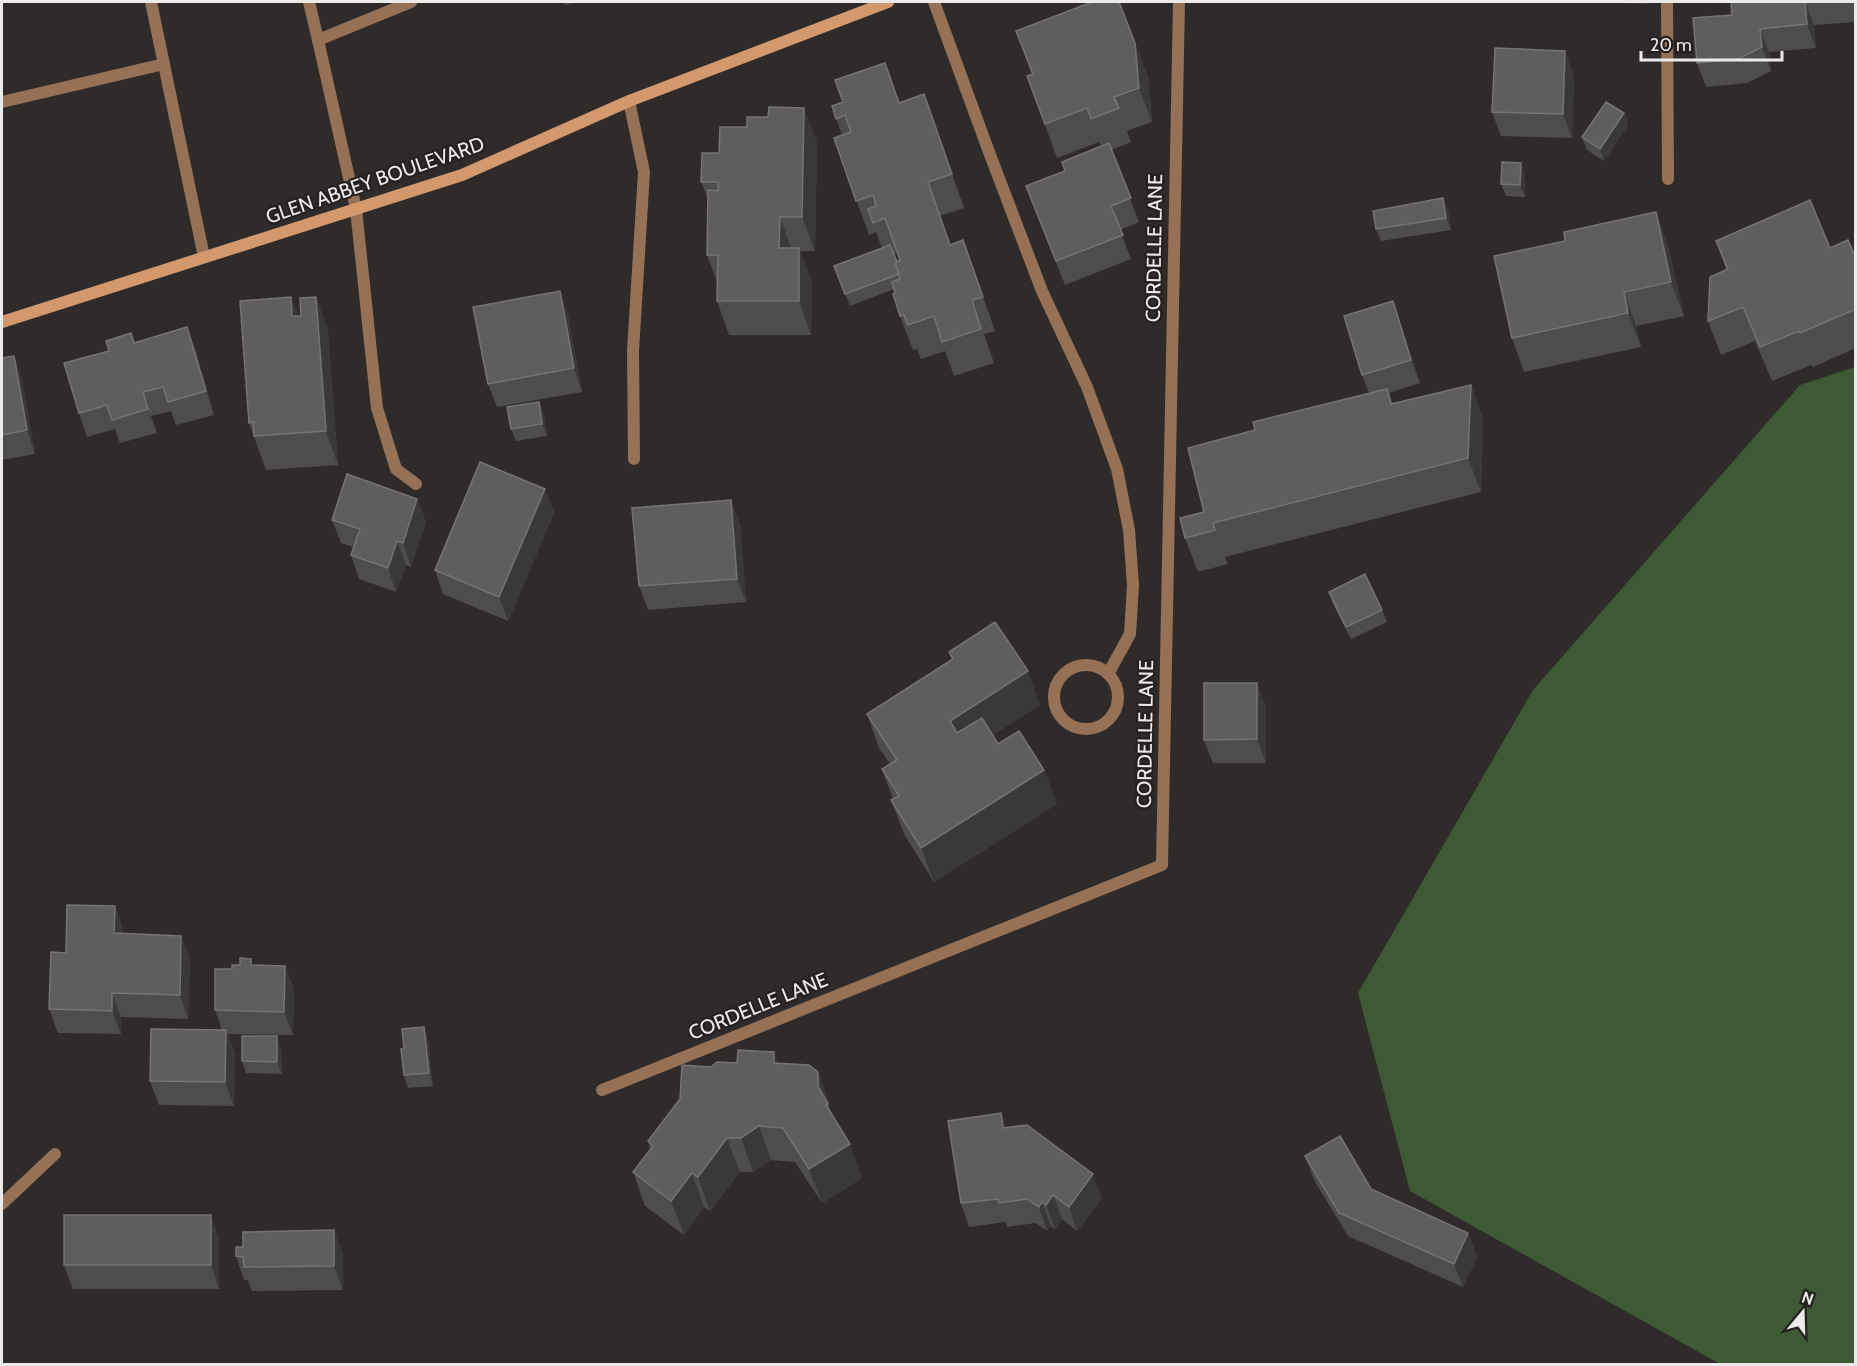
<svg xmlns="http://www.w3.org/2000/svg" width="1857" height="1366" viewBox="0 0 1857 1366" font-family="Cabin,sans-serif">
  <rect width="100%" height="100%" fill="#2e2b2a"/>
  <path fill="#3d5a34" d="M 1855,367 L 1855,1364 L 1720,1364 L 1410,1191 L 1358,993 L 1533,690 L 1800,385 Z"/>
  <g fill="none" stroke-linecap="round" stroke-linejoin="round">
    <g stroke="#977156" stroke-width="12">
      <path d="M 151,2 L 204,257"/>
      <path d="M 309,2 L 318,40"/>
      <path d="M 411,2 L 318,40 L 356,209 L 377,408 L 396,469 L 416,484"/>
      <path d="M 934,2 L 989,152 L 1042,291 L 1087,387 L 1117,469 L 1129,530 L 1133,585 L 1130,634 L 1108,674"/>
      <path d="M 1667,2 L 1668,179"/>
      <path d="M 2,102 L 164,64"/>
      <circle cx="1086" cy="697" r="32"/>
    </g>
    <g stroke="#977156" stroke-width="12">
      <path d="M 629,101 L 644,172 L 633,351 L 634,459"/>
      <path d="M 602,1090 L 1162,865 L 1179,2"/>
      <path d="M 2,1204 L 55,1154"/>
    </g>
    <path stroke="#d4986d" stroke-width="12" d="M 2,322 L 462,175 L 629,101 L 888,2"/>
  </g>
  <g fill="#4f4c4e" fill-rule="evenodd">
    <path d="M 564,2 L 576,2 L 565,5 Z"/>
    <path d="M 1595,2 L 1647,2 L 1647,4 Z"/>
    <path d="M 1731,2 L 1856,2 L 1856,22 L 1814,25 L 1816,48 L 1769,52 L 1771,71 L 1747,83 L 1706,87 L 1697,63 L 1732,15 Z"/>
    <path d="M 1016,31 L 1135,43 L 1148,77 L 1152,122 L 1127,131 L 1131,142 L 1111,150 L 1139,222 L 1120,230 L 1131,259 L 1065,285 L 1026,186 L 1065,171 L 1101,146 L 1099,142 L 1057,158 L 1027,76 L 1032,75 Z"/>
    <path d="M 1574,75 L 1572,138 L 1501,136 L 1492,112 Z"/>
    <path d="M 924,94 L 964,208 L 940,216 L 950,245 L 963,240 L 995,331 L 984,334 L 994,363 L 954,376 L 945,351 L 921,359 L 917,349 L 913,350 L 900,316 L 894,289 L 850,306 L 834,266 L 882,248 L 876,232 L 869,235 L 834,138 L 842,135 L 832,106 L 899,103 ZM 897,253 L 900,260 L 897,262 L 894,254 Z"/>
    <path d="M 1624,113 L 1628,125 L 1604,161 L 1587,150 L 1582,137 Z"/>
    <path d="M 817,142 L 815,251 L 800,251 L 812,282 L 811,335 L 729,335 L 717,301 L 717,282 L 707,255 L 708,198 L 701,182 L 719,153 Z"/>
    <path d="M 1525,175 L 1525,197 L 1506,196 L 1501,184 Z"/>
    <path d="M 1448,210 L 1451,230 L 1381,241 L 1376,229 Z"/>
    <path d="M 1656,212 L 1668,246 L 1684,316 L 1636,326 L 1641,347 L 1524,372 L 1512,338 L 1565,241 Z"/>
    <path d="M 1716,241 L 1830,248 L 1856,258 L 1856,348 L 1813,367 L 1811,365 L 1772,381 L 1755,341 L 1721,355 L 1708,321 L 1726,269 Z"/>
    <path d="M 560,291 L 568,315 L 582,392 L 497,407 L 488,384 Z"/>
    <path d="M 291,297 L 298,316 L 301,316 L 316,297 L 328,331 L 338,465 L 266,470 L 249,423 Z"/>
    <path d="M 1393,301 L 1401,325 L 1420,383 L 1389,393 L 1393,404 L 1471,385 L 1483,419 L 1481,492 L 1225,557 L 1228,564 L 1198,572 L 1185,538 L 1204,512 L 1255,430 L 1369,393 L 1362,375 Z"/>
    <path d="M 131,333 L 135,343 L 196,351 L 214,415 L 176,425 L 171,411 L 151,416 L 157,433 L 120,443 L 115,429 L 87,437 L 79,413 L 109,351 Z"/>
    <path d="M 14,356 L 22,380 L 35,454 L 2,460 L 2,358 Z"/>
    <path d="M 544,414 L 547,436 L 516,441 L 511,429 Z"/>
    <path d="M 545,489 L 554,513 L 508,621 L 443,594 L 435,570 Z"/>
    <path d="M 417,499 L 426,522 L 411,567 L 406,565 L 396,592 L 359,579 L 351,555 L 353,547 L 341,543 L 332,520 Z"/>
    <path d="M 740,524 L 746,602 L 648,610 L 639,586 Z"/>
    <path d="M 1329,592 L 1382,610 L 1387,622 L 1351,639 L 1333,604 Z"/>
    <path d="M 949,652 L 1040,705 L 993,735 L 998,744 L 1044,770 L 1057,804 L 934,882 L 904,834 L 891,800 L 893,799 L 882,769 L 890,764 L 879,748 L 867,714 L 952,660 Z"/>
    <path d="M 1257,683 L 1266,707 L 1266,763 L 1213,763 L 1204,740 Z"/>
    <path d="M 115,906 L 123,930 L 123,934 L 181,936 L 190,959 L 188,1019 L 121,1017 L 121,1034 L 58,1033 L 49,1009 L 66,953 Z"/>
    <path d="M 253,966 L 285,966 L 294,989 L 293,1035 L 228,1034 L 235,1054 L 234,1106 L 159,1105 L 150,1081 L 222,1030 L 215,1010 L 232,969 Z"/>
    <path d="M 428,1039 L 433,1086 L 408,1088 L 404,1075 Z"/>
    <path d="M 281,1048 L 282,1074 L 246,1073 L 242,1061 Z"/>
    <path d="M 774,1052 L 778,1063 L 818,1072 L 830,1106 L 830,1110 L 833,1117 L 862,1178 L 822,1203 L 795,1162 L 771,1160 L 753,1172 L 740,1172 L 710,1211 L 704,1207 L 684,1235 L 645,1206 L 633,1172 L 650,1149 L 648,1141 L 711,1067 L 737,1063 Z"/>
    <path d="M 1001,1113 L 1006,1128 L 1102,1198 L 1077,1231 L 1062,1219 L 1055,1229 L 1051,1226 L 1047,1231 L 1036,1223 L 1007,1227 L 1006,1222 L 969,1227 L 961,1203 Z"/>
    <path d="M 1305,1156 L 1371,1189 L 1468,1233 L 1477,1257 L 1463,1287 L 1348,1236 L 1314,1180 Z"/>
    <path d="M 219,1238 L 219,1289 L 73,1289 L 64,1265 Z"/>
    <path d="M 343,1253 L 343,1290 L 252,1291 L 248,1280 L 244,1280 L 236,1256 Z"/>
  </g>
  <g fill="#3b3838">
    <path d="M 1805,2 L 1814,25 L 1816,48 L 1807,24 Z"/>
    <path d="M 1760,29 L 1769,52 L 1771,71 L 1762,47 Z"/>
    <path d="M 1135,43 L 1148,77 L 1152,122 L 1139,88 Z"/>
    <path d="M 1565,51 L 1574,75 L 1572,138 L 1563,114 Z"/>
    <path d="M 804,108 L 817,142 L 815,251 L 802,217 Z"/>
    <path d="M 1624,113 L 1628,125 L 1604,161 L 1600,149 Z"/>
    <path d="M 1521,163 L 1525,175 L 1525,197 L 1520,185 Z"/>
    <path d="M 1443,198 L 1448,210 L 1451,230 L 1446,218 Z"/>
    <path d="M 1656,212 L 1668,246 L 1684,316 L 1671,282 Z"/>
    <path d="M 780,217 L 792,251 L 779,248 Z"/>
    <path d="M 799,248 L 812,282 L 811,335 L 799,301 Z"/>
    <path d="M 560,291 L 568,315 L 582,392 L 574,368 Z"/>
    <path d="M 1624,292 L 1636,326 L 1641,347 L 1628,313 Z"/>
    <path d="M 291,297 L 304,331 L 292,316 Z"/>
    <path d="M 316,297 L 328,331 L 338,465 L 326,431 Z"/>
    <path d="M 1393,301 L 1401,325 L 1420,383 L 1411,360 Z"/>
    <path d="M 187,327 L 196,351 L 214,415 L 206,391 Z"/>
    <path d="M 14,356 L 22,380 L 35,454 L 27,430 Z"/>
    <path d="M 1471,385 L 1483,419 L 1481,492 L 1468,458 Z"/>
    <path d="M 539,402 L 544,414 L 547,436 L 542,424 Z"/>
    <path d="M 545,489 L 554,513 L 508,621 L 499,597 Z"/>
    <path d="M 417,499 L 426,522 L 411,567 L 403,543 Z"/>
    <path d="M 731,500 L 740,524 L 746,602 L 737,579 Z"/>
    <path d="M 397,541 L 406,565 L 396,592 L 388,568 Z"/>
    <path d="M 1028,671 L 1040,705 L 962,755 L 950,721 Z"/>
    <path d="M 1257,683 L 1266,707 L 1266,763 L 1257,739 Z"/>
    <path d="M 1044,770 L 1057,804 L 934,882 L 921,848 Z"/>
    <path d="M 115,906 L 123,930 L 123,957 L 114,933 Z"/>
    <path d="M 181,936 L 190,959 L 188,1019 L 180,995 Z"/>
    <path d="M 285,966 L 294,989 L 293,1035 L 284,1012 Z"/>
    <path d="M 112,993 L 121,1017 L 121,1034 L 112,1011 Z"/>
    <path d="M 424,1027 L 428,1039 L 433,1086 L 429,1073 Z"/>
    <path d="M 226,1030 L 235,1054 L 234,1106 L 225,1082 Z"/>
    <path d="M 277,1036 L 281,1048 L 282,1074 L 277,1062 Z"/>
    <path d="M 774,1052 L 787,1086 L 774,1063 Z"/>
    <path d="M 818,1072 L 830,1106 L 830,1110 L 828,1104 L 818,1086 Z"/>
    <path d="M 1001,1113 L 1009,1137 L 1003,1128 Z"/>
    <path d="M 759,1126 L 771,1160 L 753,1172 L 741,1138 Z"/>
    <path d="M 727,1138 L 740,1172 L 710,1211 L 698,1177 Z"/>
    <path d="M 850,1144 L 862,1178 L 822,1203 L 809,1169 Z"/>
    <path d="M 692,1173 L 704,1207 L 684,1235 L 671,1201 Z"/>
    <path d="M 1093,1174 L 1102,1198 L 1077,1231 L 1069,1207 Z"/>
    <path d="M 1053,1195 L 1062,1219 L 1055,1229 L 1046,1205 Z"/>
    <path d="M 1042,1202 L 1051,1226 L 1047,1231 L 1039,1207 Z"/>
    <path d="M 211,1215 L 219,1238 L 219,1289 L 211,1265 Z"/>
    <path d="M 334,1230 L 343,1253 L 343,1290 L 334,1266 Z"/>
    <path d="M 1468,1233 L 1477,1257 L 1463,1287 L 1454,1264 Z"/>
  </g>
  <g fill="#605d5f" stroke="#767374" stroke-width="1.5">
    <path d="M 1092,2 L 1119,2 L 1135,43 L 1139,88 L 1114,97 L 1119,108 L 1091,119 L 1087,108 L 1045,124 L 1027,76 L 1033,74 L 1016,31 Z"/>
    <path d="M 1731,2 L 1808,2 L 1805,2 L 1807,24 L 1760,29 L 1762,47 L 1738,59 L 1697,63 L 1693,18 L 1732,15 Z"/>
    <path d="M 1495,48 L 1565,51 L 1563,114 L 1492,112 Z"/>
    <path d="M 885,63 L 899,103 L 924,94 L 952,174 L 928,182 L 950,245 L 963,240 L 983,297 L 972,300 L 981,329 L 942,342 L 934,316 L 908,325 L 904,315 L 900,316 L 893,294 L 895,293 L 892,282 L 900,279 L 895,263 L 900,260 L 885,218 L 873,223 L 868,209 L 876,206 L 873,195 L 856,201 L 834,138 L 851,132 L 845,115 L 836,119 L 832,106 L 843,102 L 835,80 Z"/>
    <path d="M 1606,102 L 1624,113 L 1600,149 L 1582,137 Z"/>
    <path d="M 769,107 L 804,108 L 802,217 L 780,217 L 779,248 L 799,248 L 799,301 L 717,301 L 718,255 L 707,255 L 708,190 L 718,191 L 718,182 L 701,182 L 702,153 L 719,153 L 720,127 L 747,127 L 747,117 L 768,117 Z"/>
    <path d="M 1109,143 L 1131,198 L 1111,206 L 1123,235 L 1056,261 L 1026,186 L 1065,171 L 1062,162 Z"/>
    <path d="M 1502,162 L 1521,163 L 1520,185 L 1501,184 Z"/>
    <path d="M 1443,198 L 1446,218 L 1376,229 L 1373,211 Z"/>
    <path d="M 1810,200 L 1830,248 L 1848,240 L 1856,258 L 1856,309 L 1800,333 L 1799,331 L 1760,347 L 1743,307 L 1708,321 L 1710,277 L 1728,269 L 1716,241 Z"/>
    <path d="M 1656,212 L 1671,282 L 1624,292 L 1628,313 L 1512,338 L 1494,256 L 1565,241 L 1564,232 Z"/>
    <path d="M 890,245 L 897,262 L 895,263 L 899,274 L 845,294 L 834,266 Z"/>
    <path d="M 560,291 L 574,368 L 488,384 L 473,307 Z"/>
    <path d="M 291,297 L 292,316 L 301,316 L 300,298 L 316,297 L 326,431 L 254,436 L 253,422 L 249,423 L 240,301 Z"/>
    <path d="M 1393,301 L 1411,360 L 1362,375 L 1344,316 Z"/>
    <path d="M 187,327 L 206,391 L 168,402 L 163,387 L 143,392 L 148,409 L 112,420 L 107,405 L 79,413 L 64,363 L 109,351 L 106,341 L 131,333 L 134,343 Z"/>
    <path d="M 14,356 L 27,430 L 2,435 L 2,358 Z"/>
    <path d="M 1471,385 L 1468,458 L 1213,523 L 1215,530 L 1185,538 L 1180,518 L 1204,512 L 1188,448 L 1255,430 L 1253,422 L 1387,389 L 1391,404 Z"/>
    <path d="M 539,402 L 542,424 L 511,429 L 507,407 Z"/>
    <path d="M 480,462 L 545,489 L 499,597 L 435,570 Z"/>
    <path d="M 347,474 L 417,499 L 403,543 L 397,541 L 388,568 L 351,555 L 360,529 L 332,520 Z"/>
    <path d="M 731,500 L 737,579 L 639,586 L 632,508 Z"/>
    <path d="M 1365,574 L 1382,610 L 1346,627 L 1329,592 Z"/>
    <path d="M 995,622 L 1028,671 L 950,721 L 957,733 L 982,718 L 998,744 L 1019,731 L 1044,770 L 921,848 L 891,800 L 899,796 L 882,769 L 897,760 L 867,714 L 953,659 L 949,652 Z"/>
    <path d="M 1204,683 L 1257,683 L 1257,739 L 1204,740 Z"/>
    <path d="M 67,905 L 115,906 L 114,933 L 181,936 L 180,995 L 112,993 L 112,1011 L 49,1009 L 51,952 L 66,953 Z"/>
    <path d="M 240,958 L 251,959 L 251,965 L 285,966 L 284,1012 L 215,1010 L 215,969 L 232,969 L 232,965 L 240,965 Z"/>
    <path d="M 424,1027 L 429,1073 L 404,1075 L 401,1049 L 404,1048 L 402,1029 Z"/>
    <path d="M 151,1029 L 226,1030 L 225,1082 L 150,1081 Z"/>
    <path d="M 242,1036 L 277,1036 L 277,1062 L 242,1061 Z"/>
    <path d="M 738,1050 L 774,1052 L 774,1063 L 809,1065 L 818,1072 L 818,1086 L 828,1104 L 826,1105 L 850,1144 L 809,1169 L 783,1128 L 759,1126 L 741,1138 L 727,1138 L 698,1177 L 692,1173 L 671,1201 L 633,1172 L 653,1146 L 648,1141 L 680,1099 L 682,1065 L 711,1067 L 717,1062 L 737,1063 Z"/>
    <path d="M 1001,1113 L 1003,1128 L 1027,1125 L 1093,1174 L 1069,1207 L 1053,1195 L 1046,1205 L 1042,1202 L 1039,1207 L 1027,1199 L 999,1203 L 998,1199 L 961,1203 L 948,1121 Z"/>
    <path d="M 1340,1136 L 1371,1189 L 1468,1233 L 1454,1264 L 1339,1213 L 1305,1156 Z"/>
    <rect x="64" y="1215" width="147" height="50"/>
    <path d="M 334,1230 L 334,1266 L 244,1267 L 243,1257 L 236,1256 L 236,1247 L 243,1247 L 243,1232 Z"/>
  </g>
  <g text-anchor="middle" stroke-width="4.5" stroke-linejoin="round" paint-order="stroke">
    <g font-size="20" fill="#edebea" stroke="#242120">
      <text transform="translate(375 180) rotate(-19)" y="7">GLEN ABBEY BOULEVARD</text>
      <text transform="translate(1154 248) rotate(-89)" y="7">CORDELLE LANE</text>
      <text transform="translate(1145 734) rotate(-89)" y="7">CORDELLE LANE</text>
      <text transform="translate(758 1006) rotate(-22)" y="7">CORDELLE LANE</text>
    </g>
  </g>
  <rect width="1857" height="1366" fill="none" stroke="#edebea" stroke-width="6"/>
  <g transform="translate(1803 1312) rotate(19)" stroke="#242120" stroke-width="4.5" paint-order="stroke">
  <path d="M0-4.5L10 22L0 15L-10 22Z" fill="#edebea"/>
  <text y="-9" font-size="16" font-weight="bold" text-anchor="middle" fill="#edebea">N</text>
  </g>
  <path d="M1641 51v9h141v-9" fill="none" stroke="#edebea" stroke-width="3"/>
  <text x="1650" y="51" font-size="18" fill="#edebea" stroke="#242120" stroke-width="4.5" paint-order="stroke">20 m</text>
</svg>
